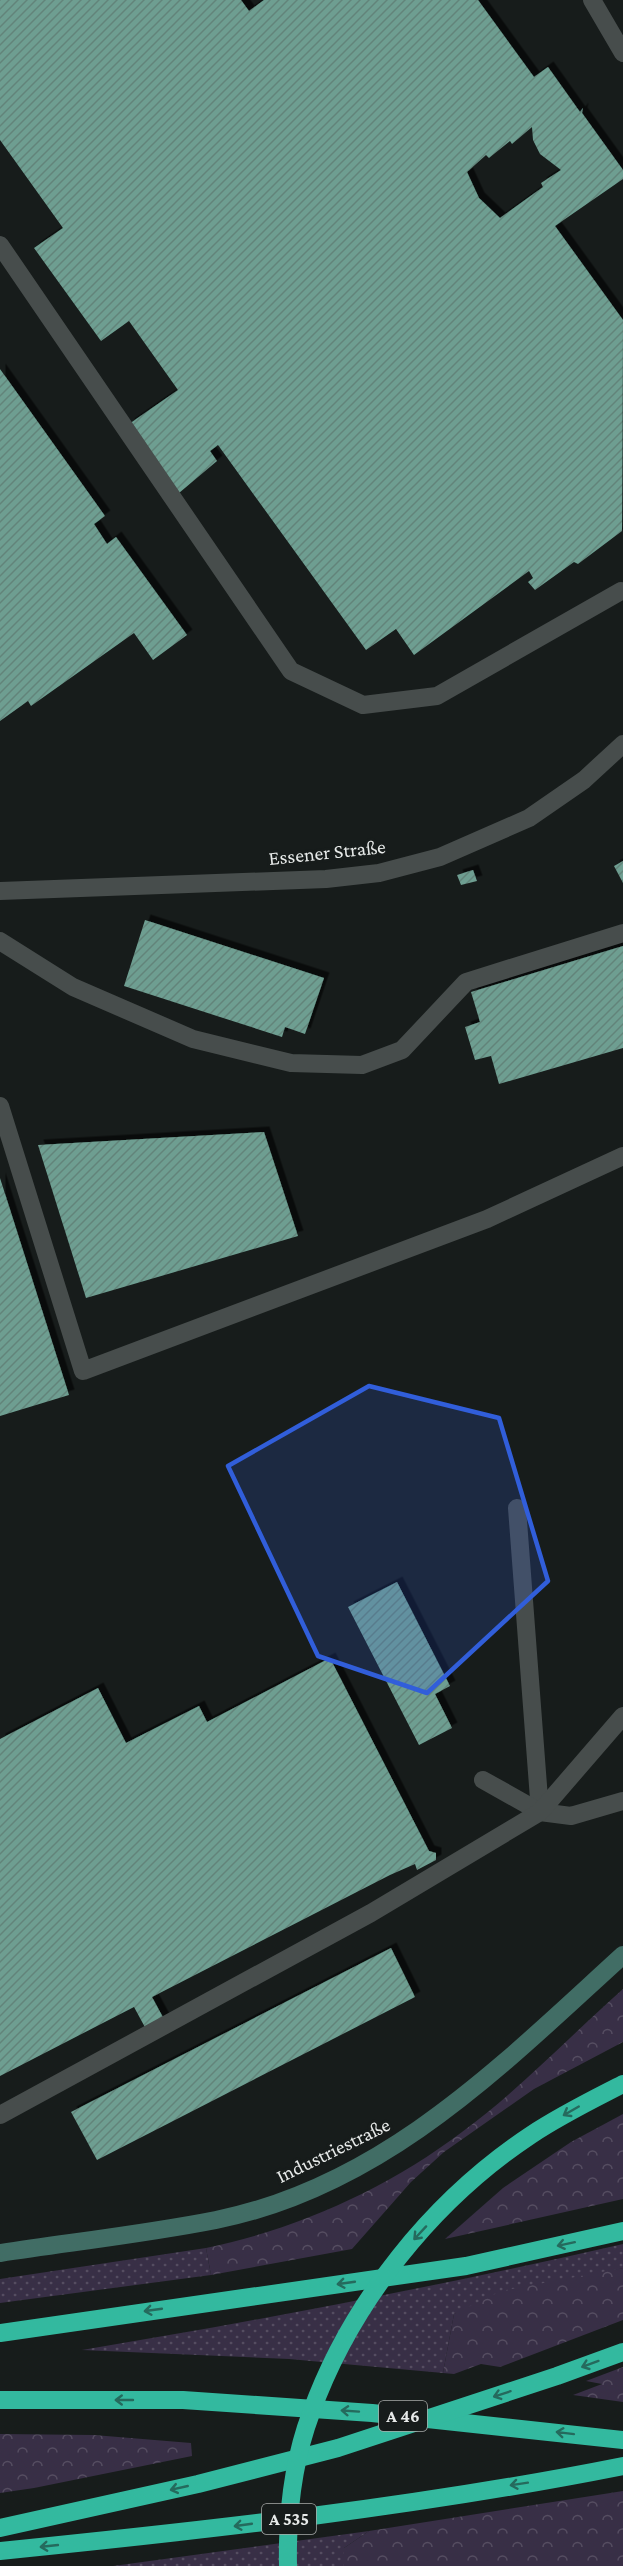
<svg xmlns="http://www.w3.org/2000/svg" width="623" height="2566" viewBox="0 0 623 2566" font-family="'Crimson Pro',serif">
  <defs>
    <pattern id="grass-dots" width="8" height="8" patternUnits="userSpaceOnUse" patternTransform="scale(1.5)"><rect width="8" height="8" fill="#382f46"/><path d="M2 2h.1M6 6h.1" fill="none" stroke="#554d61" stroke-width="1.8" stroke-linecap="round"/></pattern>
    <pattern id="forest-crowns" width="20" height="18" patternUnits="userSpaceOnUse" patternTransform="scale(1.5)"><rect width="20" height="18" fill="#382f46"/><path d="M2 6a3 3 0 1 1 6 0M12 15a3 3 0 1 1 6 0" fill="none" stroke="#554d61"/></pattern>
    <pattern id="building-hatch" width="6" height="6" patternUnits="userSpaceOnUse" patternTransform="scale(1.5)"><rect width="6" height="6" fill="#6e9e91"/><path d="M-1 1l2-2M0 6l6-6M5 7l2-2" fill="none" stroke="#62847a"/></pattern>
    <filter id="shadow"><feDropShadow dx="5.5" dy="-5.5" stdDeviation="0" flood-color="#0009"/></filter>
  </defs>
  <rect width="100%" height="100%" fill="#171c1b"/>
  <g fill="url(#grass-dots)">
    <path d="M 623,2244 L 623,2268 L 454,2314 L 443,2373 L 289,2359 L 82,2350 C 264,2320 443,2285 623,2244 Z"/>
    <path d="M 206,2248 L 211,2275 L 0,2303 L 0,2279 Z"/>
    <path d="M 369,2531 L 344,2548 L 344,2566 L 113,2566 Z"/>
  </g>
  <g fill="url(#forest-crowns)">
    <path d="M 623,1989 L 623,2042 L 534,2089 L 444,2152 L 411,2182 L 352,2249 L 211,2275 L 206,2248 C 298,2229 388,2188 462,2132 C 519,2090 570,2036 623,1989 Z"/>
    <path d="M 623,2114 L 623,2199 L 445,2239 L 503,2188 L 571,2142 Z"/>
    <path d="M 623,2268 L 623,2320 L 500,2367 L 481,2364 L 454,2374 L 443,2373 L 454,2314 L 501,2291 Z"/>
    <path d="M 623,2367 L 623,2402 L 573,2395 L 602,2384 L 586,2381 Z"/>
    <path d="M 0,2434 L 94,2435 L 191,2443 L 192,2456 L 34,2488 L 0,2493 Z"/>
    <path d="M 623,2491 L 623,2566 L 344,2566 L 344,2548 L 369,2531 Z"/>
  </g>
  <g fill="url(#building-hatch)" fill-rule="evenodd" filter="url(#shadow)">
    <path d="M 0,0 L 241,0 L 249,11 L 264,0 L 478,0 L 534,77 L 548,67 L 580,112 L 583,108 L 582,113 L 623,170 L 623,179 L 555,226 L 623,320 L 622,531 L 578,564 L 574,562 L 535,590 L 528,582 L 533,578 L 529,571 L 414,655 L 396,629 L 366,650 L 218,445 L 210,451 L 217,461 L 179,493 L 129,424 L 178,390 L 129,321 L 101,341 L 34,248 L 63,228 L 0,140 ZM 532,127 L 533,140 L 540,154 L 561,170 L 541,183 L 543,187 L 500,218 L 479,198 L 467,172 L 486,155 L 489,158 L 510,141 L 512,144 Z"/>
    <path d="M 0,369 L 105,516 L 94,524 L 107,544 L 116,537 L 187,635 L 153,660 L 134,633 L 31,706 L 28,701 L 0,721 Z"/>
    <path d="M 623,861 L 623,883 L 614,866 Z"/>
    <path d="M 473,870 L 477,881 L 461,885 L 457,875 Z"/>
    <path d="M 145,920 L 324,978 L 305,1034 L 285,1027 L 282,1037 L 124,986 Z"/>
    <path d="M 623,946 L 623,1048 L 499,1084 L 491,1056 L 475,1060 L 465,1027 L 480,1022 L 471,992 Z"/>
    <path d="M 264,1132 L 298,1236 L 86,1298 L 38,1145 Z"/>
    <path d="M 0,1178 L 69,1395 L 0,1416 Z"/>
    <path d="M 397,1582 L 450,1686 L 435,1694 L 452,1728 L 419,1745 L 348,1607 Z"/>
    <path d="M 330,1658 L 429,1851 L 436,1853 L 436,1860 L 417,1870 L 415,1864 L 390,1875 L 152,1997 L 165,2021 L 147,2031 L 134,2007 L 0,2076 L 0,1739 L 98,1688 L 126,1743 L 199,1706 L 207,1722 Z"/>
    <path d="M 391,1948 L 415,1997 L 97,2160 L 71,2112 Z"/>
  </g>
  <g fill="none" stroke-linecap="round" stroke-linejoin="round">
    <g stroke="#474d4c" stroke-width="18">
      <path d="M 592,0 L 623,53"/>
      <path d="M 0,245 L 291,671 L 363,705 L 437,696 L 621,591"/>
      <path d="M 0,941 L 73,987 L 193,1039 L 291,1063 L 362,1065 L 402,1050 L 466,982 L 623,933"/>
      <path d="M 0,1106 L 83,1371 L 487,1219 L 623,1156"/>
      <path d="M 517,1508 L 540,1812"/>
      <path d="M 483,1780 L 540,1812 L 571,1816 L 623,1801"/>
      <path d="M 0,2115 L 371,1913 L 540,1812 L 623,1716"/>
    </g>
    <path stroke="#474d4c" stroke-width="18" d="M 0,891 L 326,879 L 379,873 L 440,857 L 529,818 L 584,780 L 623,744"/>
    <path stroke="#416d65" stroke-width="18" d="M 0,2253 C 72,2242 145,2234 216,2220 C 384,2186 502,2065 623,1955"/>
    <g stroke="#33b99f" stroke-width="18">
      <path d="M 0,2333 L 466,2266 L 623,2231"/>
      <path d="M 0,2400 L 183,2400 L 372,2413 L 623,2440"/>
      <path d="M 0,2528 L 198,2484 L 338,2448 L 557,2376 L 623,2352"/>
      <path d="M 0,2551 C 208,2530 417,2507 623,2466"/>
      <path d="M 288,2566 C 287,2515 293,2461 311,2413 C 351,2302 433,2200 531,2135 C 561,2115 592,2100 623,2084"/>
    </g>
  </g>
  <defs><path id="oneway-shaft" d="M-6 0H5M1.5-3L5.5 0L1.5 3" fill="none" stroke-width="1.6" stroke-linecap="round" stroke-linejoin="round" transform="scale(1.5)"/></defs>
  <g stroke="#256a5d">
    <use href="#oneway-shaft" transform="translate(571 2111) rotate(150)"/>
    <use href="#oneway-shaft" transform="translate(420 2233) rotate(133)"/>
    <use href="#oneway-shaft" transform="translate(566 2244) rotate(168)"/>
    <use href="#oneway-shaft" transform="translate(346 2283) rotate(172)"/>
    <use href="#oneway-shaft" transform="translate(153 2310) rotate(172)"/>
    <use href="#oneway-shaft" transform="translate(590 2364) rotate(160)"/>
    <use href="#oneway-shaft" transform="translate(502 2394) rotate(162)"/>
    <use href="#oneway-shaft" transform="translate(124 2400) rotate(-180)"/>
    <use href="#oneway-shaft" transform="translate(350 2411) rotate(-176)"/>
    <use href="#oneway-shaft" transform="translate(565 2433) rotate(-173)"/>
    <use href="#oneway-shaft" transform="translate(519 2484) rotate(171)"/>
    <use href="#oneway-shaft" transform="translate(179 2488) rotate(167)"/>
    <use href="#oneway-shaft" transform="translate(243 2525) rotate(172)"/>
    <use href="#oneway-shaft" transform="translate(49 2546) rotate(174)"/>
  </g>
  <path fill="#315eda" fill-opacity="0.2" stroke="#315eda" stroke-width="4.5" stroke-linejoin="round" d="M 369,1386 L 499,1418 L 548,1581 L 427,1693 L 318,1656 L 228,1466 Z"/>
  <g text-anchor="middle" stroke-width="6" stroke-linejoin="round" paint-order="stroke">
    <g fill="#171c1b" stroke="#a9acab" stroke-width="1.5">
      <rect x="379" y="2401" width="48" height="30" rx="4.5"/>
      <rect x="262" y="2504" width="54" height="30" rx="4.5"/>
    </g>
    <g font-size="18" font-weight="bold" fill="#e7eae9">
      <text x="403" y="2422">A 46</text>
      <text x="289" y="2525">A 535</text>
    </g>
    <g font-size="20" fill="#e7eae9" stroke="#171c1b">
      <text transform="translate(327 852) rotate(-6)" y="7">Essener Straße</text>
      <text transform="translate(333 2150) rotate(-26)" y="7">Industriestraße</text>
    </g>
  </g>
</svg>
